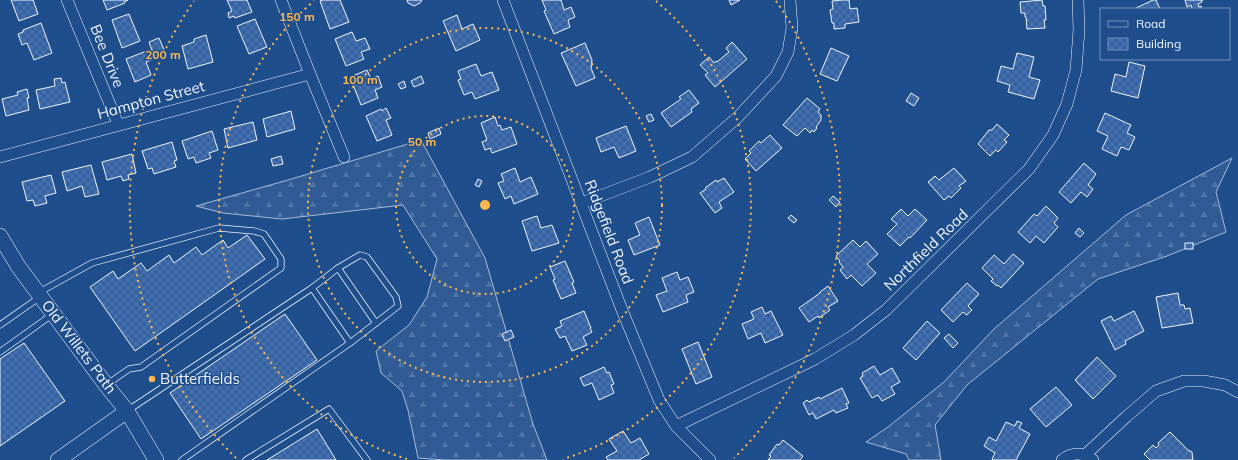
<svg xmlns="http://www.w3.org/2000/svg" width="1238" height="460" viewBox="0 0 1238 460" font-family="Mulish,sans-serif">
  <defs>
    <pattern id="forest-firs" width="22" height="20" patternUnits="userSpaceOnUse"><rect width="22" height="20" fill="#305b95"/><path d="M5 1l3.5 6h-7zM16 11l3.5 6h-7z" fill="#4e73a5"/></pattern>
    <pattern id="building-cross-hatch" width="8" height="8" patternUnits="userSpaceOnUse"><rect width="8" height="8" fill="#3563a3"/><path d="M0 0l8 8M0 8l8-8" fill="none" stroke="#537ab1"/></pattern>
  </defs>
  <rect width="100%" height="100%" fill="#1f4e8c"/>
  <g fill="url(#forest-firs)" stroke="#a8bbd7">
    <path d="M 421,140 L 485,258 L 533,424 L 547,460 L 445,460 L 418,458 L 408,410 L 402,391 L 381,373 L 376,351 L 409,325 L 427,297 L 437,259 L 403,205 L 282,219 L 223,213 L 196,206 L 288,180 Z"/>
    <path d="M 1232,158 L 1216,192 L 1226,232 L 1167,256 L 1098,279 L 967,385 L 935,425 L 941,460 L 909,460 L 906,454 L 866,442 L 888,427 L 944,382 L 994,329 L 1126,215 Z"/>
  </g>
  <g fill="url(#building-cross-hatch)" stroke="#f2f6ff">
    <path d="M 11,0 L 33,0 L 38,14 L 19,21 Z"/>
    <path d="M 103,0 L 128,0 L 124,2 L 125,3 L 107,10 Z"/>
    <path d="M 227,0 L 247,0 L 252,12 L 235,18 L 234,16 L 229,18 L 228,13 L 232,11 Z"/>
    <path d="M 323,0 L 340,0 L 349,22 L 330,29 L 320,1 Z"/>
    <path d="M 407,0 L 422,0 L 420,3 L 414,6 L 408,3 Z"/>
    <path d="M 542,0 L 561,0 L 564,10 L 571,7 L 575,17 L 568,20 L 570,27 L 554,34 L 544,11 L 546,10 Z"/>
    <path d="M 729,0 L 740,0 L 731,5 Z"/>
    <path d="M 842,0 L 849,0 L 850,9 L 857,8 L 859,22 L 845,24 L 845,28 L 834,29 L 834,23 L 832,23 L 830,10 L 833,9 L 832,1 Z"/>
    <path d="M 1042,0 L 1043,6 L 1045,6 L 1046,20 L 1044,20 L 1045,28 L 1027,29 L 1026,17 L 1025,17 L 1025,13 L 1021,13 L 1020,2 Z"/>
    <path d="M 1153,0 L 1156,0 L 1160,9 L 1137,9 L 1136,8 Z"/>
    <path d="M 1185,0 L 1203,0 L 1201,1 L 1202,2 L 1198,4 L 1199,7 L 1201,6 L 1202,9 L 1192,9 L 1191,5 L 1187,7 Z"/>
    <path d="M 129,14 L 140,41 L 122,48 L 112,20 Z"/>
    <path d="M 457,15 L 462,29 L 473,24 L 480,40 L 456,51 L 443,21 Z"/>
    <path d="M 255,19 L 267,47 L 249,54 L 237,26 Z"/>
    <path d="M 41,23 L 52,53 L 34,60 L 27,43 L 22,45 L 18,34 L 23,32 L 23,30 Z"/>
    <path d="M 352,32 L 356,41 L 365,38 L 370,49 L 361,52 L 364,59 L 346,66 L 335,39 Z"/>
    <path d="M 206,35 L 213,62 L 188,69 L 182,46 L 194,42 L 194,39 Z"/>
    <path d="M 159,38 L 165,52 L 154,56 L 149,42 Z"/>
    <path d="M 732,42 L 747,59 L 715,87 L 705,75 L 708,73 L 700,65 L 709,57 L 714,63 L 716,61 L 717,62 L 729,52 L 726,48 Z"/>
    <path d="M 585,43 L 592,60 L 591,68 L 595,78 L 576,86 L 561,53 Z"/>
    <path d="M 831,48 L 849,56 L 837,81 L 820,74 Z"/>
    <path d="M 149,50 L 153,59 L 146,62 L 151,75 L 135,82 L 126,59 Z"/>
    <path d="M 1017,53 L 1034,57 L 1029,77 L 1040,80 L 1034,99 L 1008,92 L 1010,85 L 997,81 L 1001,66 L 1013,69 Z"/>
    <path d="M 1129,62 L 1145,66 L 1138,98 L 1111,91 L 1115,74 L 1126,77 Z"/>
    <path d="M 476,64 L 481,76 L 492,72 L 499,90 L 475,99 L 472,92 L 464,95 L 458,80 L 461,79 L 458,71 Z"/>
    <path d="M 367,70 L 371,79 L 378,76 L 382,87 L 375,90 L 378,98 L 361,105 L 350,77 Z"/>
    <path d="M 421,76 L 424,83 L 414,87 L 411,81 Z"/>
    <path d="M 61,78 L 62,83 L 65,82 L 70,102 L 40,109 L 36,90 L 55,86 L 54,79 Z"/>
    <path d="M 404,81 L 406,87 L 401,89 L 398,84 Z"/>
    <path d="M 27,89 L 29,98 L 27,98 L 29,110 L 6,116 L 2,99 L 18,95 L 17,92 Z"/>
    <path d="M 689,90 L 699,103 L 691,109 L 692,112 L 671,127 L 661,113 L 681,99 L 679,97 Z"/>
    <path d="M 911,93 L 919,98 L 914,106 L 906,101 Z"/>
    <path d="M 807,98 L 820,109 L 818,112 L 821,115 L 821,120 L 816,127 L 817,128 L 814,132 L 812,130 L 810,133 L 805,128 L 797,136 L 783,125 Z"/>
    <path d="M 386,108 L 391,118 L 386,120 L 392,135 L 377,141 L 366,116 L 381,109 L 382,111 Z"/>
    <path d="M 291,111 L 295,129 L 267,137 L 263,119 Z"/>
    <path d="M 1105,113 L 1131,125 L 1127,133 L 1135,137 L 1129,150 L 1121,147 L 1117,156 L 1102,149 L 1108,136 L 1097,131 Z"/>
    <path d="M 651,114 L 654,120 L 649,122 L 646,116 Z"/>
    <path d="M 495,117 L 498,126 L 500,125 L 502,130 L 511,127 L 517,144 L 492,153 L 490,148 L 485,150 L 482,142 L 487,140 L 481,123 Z"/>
    <path d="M 253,122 L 257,140 L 228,148 L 224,129 Z"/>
    <path d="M 997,124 L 1009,135 L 1004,140 L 1007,142 L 998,152 L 996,150 L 990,156 L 978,144 L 989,130 L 992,130 Z"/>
    <path d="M 626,126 L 636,151 L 619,158 L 614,147 L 601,152 L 596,138 Z"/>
    <path d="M 439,128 L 441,134 L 430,139 L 428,133 Z"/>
    <path d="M 212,131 L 218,150 L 209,153 L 211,158 L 196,163 L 194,157 L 188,159 L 182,141 Z"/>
    <path d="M 770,135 L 782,148 L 756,171 L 745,159 L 751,153 L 749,151 L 759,141 L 761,143 Z"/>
    <path d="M 172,142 L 177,160 L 174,161 L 176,167 L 154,174 L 152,168 L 148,169 L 142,151 Z"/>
    <path d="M 132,154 L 136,173 L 128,175 L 129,179 L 123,181 L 121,176 L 107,180 L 102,162 Z"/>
    <path d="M 281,156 L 283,164 L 273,166 L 271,159 Z"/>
    <path d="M 1084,163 L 1096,174 L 1088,185 L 1093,189 L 1087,197 L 1081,192 L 1071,203 L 1059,192 Z"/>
    <path d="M 91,165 L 99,194 L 85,197 L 82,186 L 67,191 L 62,172 Z"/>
    <path d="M 515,168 L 520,182 L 531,177 L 538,194 L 514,204 L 511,196 L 505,199 L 498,183 L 504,181 L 501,174 Z"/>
    <path d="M 954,168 L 966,181 L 959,186 L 961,188 L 951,198 L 949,196 L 944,200 L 928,182 L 935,176 L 939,180 Z"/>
    <path d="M 51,175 L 56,193 L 45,196 L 47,203 L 35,206 L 33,200 L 27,201 L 22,182 Z"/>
    <path d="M 724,178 L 734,192 L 719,202 L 722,208 L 715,213 L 700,193 L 706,189 L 705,188 L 716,180 L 717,182 Z"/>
    <path d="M 478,179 L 482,181 L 479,187 L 475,185 Z"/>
    <path d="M 833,196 L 840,202 L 836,207 L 829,200 Z"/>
    <path d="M 1046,206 L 1058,218 L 1054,223 L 1058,227 L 1044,243 L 1036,236 L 1030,243 L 1018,232 L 1034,214 L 1037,216 Z"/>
    <path d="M 901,209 L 908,216 L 915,209 L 927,220 L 910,238 L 909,237 L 900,246 L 887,234 L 897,224 L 891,219 Z"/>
    <path d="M 791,215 L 797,220 L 794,223 L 788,218 Z"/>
    <path d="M 537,216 L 541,228 L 552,225 L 559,243 L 532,251 L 522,221 Z"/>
    <path d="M 649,217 L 660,245 L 634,255 L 628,240 L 640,235 L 635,223 Z"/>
    <path d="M 1079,228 L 1084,233 L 1080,237 L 1075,233 Z"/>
    <path d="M 247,235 L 265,259 L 135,351 L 90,287 L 113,271 L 118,279 L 141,263 L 147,271 L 169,255 L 174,263 L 196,247 L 202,255 L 223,240 L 228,248 Z"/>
    <path d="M 853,240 L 860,247 L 866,241 L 878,254 L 867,264 L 876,273 L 862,286 L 851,275 L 847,279 L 840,270 L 843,267 L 839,262 L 840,261 L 836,256 Z"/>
    <rect x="1185" y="243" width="8" height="6"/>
    <path d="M 1013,254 L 1024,263 L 1001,288 L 998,285 L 997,286 L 991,281 L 993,279 L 982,268 L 994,255 L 1004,264 Z"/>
    <path d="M 565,261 L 574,282 L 572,283 L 576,293 L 561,299 L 553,280 L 555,279 L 550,267 Z"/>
    <path d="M 677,272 L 680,280 L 688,277 L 694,292 L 686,295 L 688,302 L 663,312 L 656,295 L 667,291 L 662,278 Z"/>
    <path d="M 967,283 L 979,294 L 968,306 L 972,310 L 967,315 L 963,312 L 953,322 L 941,310 Z"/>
    <path d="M 828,286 L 838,301 L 828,307 L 830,310 L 819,318 L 818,316 L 809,322 L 799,308 L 820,293 L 820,292 Z"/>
    <path d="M 1178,293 L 1180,305 L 1184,305 L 1185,309 L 1190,308 L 1193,323 L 1162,328 L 1156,297 Z"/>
    <path d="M 762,307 L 765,314 L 771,311 L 783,335 L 765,343 L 761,333 L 748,339 L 742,324 L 754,319 L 751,312 Z"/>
    <path d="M 584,311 L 591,328 L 590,328 L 592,332 L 583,337 L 587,345 L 572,351 L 565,336 L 560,338 L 555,329 L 562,326 L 560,321 Z"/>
    <path d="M 1134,311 L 1144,331 L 1125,341 L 1126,344 L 1115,350 L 1101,321 L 1111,316 L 1114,321 Z"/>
    <path d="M 285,314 L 317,360 L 201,439 L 170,393 Z"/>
    <path d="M 927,321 L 940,333 L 916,360 L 903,348 Z"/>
    <path d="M 511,330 L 514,337 L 505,341 L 502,334 Z"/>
    <path d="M 949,334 L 958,343 L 953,348 L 944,338 Z"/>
    <path d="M 698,342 L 712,377 L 696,384 L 682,349 Z"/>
    <path d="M 24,343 L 65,401 L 0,446 L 0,359 Z"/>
    <path d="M 1097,357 L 1116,376 L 1093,399 L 1075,380 Z"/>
    <path d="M 874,366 L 880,375 L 892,368 L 900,382 L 891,387 L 895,394 L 882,401 L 878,395 L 872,398 L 860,378 L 863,376 L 862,373 Z"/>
    <path d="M 604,367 L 607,373 L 609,372 L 614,384 L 611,385 L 614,393 L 599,400 L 592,383 L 584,386 L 580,378 Z"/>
    <path d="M 1056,387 L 1072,405 L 1046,427 L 1030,409 Z"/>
    <path d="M 842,388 L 849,403 L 846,404 L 848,408 L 836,413 L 834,410 L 816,419 L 813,413 L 809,415 L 803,403 L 807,400 L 809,402 L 819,397 L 820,399 Z"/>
    <path d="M 1017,421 L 1022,423 L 1019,428 L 1030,434 L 1016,460 L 994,460 L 992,459 L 995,453 L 984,446 L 989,437 L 996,441 L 1006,422 L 1015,426 Z"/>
    <path d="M 317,429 L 336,460 L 267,460 Z"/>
    <path d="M 623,431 L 631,443 L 640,438 L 649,454 L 639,460 L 608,460 L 606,457 L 617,451 L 609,439 Z"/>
    <path d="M 1170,432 L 1188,450 L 1192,452 L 1193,460 L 1150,460 L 1144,454 L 1153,445 L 1156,448 L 1159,445 L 1158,443 Z"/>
    <path d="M 783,440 L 803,456 L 800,460 L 768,460 L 771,456 L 769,455 L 777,444 L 779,445 Z"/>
  </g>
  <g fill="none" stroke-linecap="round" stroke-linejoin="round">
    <defs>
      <g id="lane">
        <path d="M 338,268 L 376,323"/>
        <path d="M 312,288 L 338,268 L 360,255 L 367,257 L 396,297 L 398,306 L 350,343"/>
        <path d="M 38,293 L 92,263 L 219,228 L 254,231 L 264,234 L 281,259 L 281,268 L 141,367 L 129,369 L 106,385"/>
        <path d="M 0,325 L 40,297"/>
        <path d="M 0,352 L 53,314"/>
        <path d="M 127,411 L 312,288 L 350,343 L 182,460"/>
        <path d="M 246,460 L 329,409 L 367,460"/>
      </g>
      <g id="street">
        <path d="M 67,0 L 118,124"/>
        <path d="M 281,0 L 310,74 L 344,157"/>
        <path d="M 503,0 L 622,310 L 659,400 L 676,426 L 710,460"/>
        <path d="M 0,157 L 310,74"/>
        <path d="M 582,203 L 650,177 L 692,157 L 738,117 L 776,76 L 788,52 L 792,28 L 790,0"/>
        <path d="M 676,426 L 815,359 L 854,335 L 886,310 L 1029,169 L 1053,135 L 1067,104 L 1076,70 L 1079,30 L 1078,0"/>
        <path d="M 1085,455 L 1126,417 L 1156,391 L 1184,381 L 1204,381 L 1225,385 L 1238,392"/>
        <path d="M 1062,460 C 1072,452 1083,452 1093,460"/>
      </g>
      <g id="secondary">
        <path d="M 0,236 L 18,266 L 106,385 L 127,411 L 156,460"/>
        <path d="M 58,460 L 127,411"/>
      </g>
    </defs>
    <use href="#lane" stroke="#f2f6ff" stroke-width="7"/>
    <use href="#street" stroke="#f2f6ff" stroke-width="12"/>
    <use href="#secondary" stroke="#f2f6ff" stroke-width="16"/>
    <use href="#lane" stroke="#1f4e8c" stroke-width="5.5"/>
    <use href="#street" stroke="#1f4e8c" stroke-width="11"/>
    <use href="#secondary" stroke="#1f4e8c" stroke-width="15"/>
  </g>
  <g fill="none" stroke="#ffb74d" stroke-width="2" stroke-dasharray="2 4">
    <circle cx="485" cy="205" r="89"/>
    <circle cx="485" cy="205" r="177"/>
    <path d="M407 459A266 266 0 0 1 314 1M656 1A266 266 0 0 1 563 459"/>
    <path d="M236 458A355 355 0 0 1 194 1M776 1A355 355 0 0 1 734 458"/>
  </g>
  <circle fill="#ffb74d" stroke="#1f4e8c" stroke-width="1.5" cx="152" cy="379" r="4"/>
  <g text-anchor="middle" stroke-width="3" stroke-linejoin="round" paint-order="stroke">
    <g font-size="15" fill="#f2f6ff" stroke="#1f4e8c">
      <text transform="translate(107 56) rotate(68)" y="5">Bee Drive</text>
      <text transform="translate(151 100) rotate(-15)" y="5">Hampton Street</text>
      <text transform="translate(609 232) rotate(69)" y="5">Ridgefield Road</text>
      <text transform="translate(926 250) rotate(-44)" y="5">Northfield Road</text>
      <text transform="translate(79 347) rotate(53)" y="5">Old Willets Path</text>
    </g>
    <g font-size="15" fill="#f2f6ff" stroke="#1f4e8c" text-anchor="start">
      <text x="160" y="384">Butterfields</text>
    </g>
  </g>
  <circle cx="485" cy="205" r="6" fill="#ffb74d" stroke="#1f4e8c" stroke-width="2"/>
  <g font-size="12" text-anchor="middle" font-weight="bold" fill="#ffb74d" stroke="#1f4e8c" stroke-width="3" stroke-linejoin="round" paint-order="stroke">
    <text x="297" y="21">150 m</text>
    <text x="163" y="59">200 m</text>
    <text x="360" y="84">100 m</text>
    <text x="422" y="146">50 m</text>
  </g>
  <rect x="1100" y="8" width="130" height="52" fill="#1f4e8c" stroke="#7391ba"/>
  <rect x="1108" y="21" width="20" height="6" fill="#1f4e8c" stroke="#7391ba"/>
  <text x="1136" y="28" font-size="12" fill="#f2f6ff">Road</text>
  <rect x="1108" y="38" width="20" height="12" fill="url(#building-cross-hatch)" stroke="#7391ba"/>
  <text x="1136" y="48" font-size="12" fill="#f2f6ff">Building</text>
</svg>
